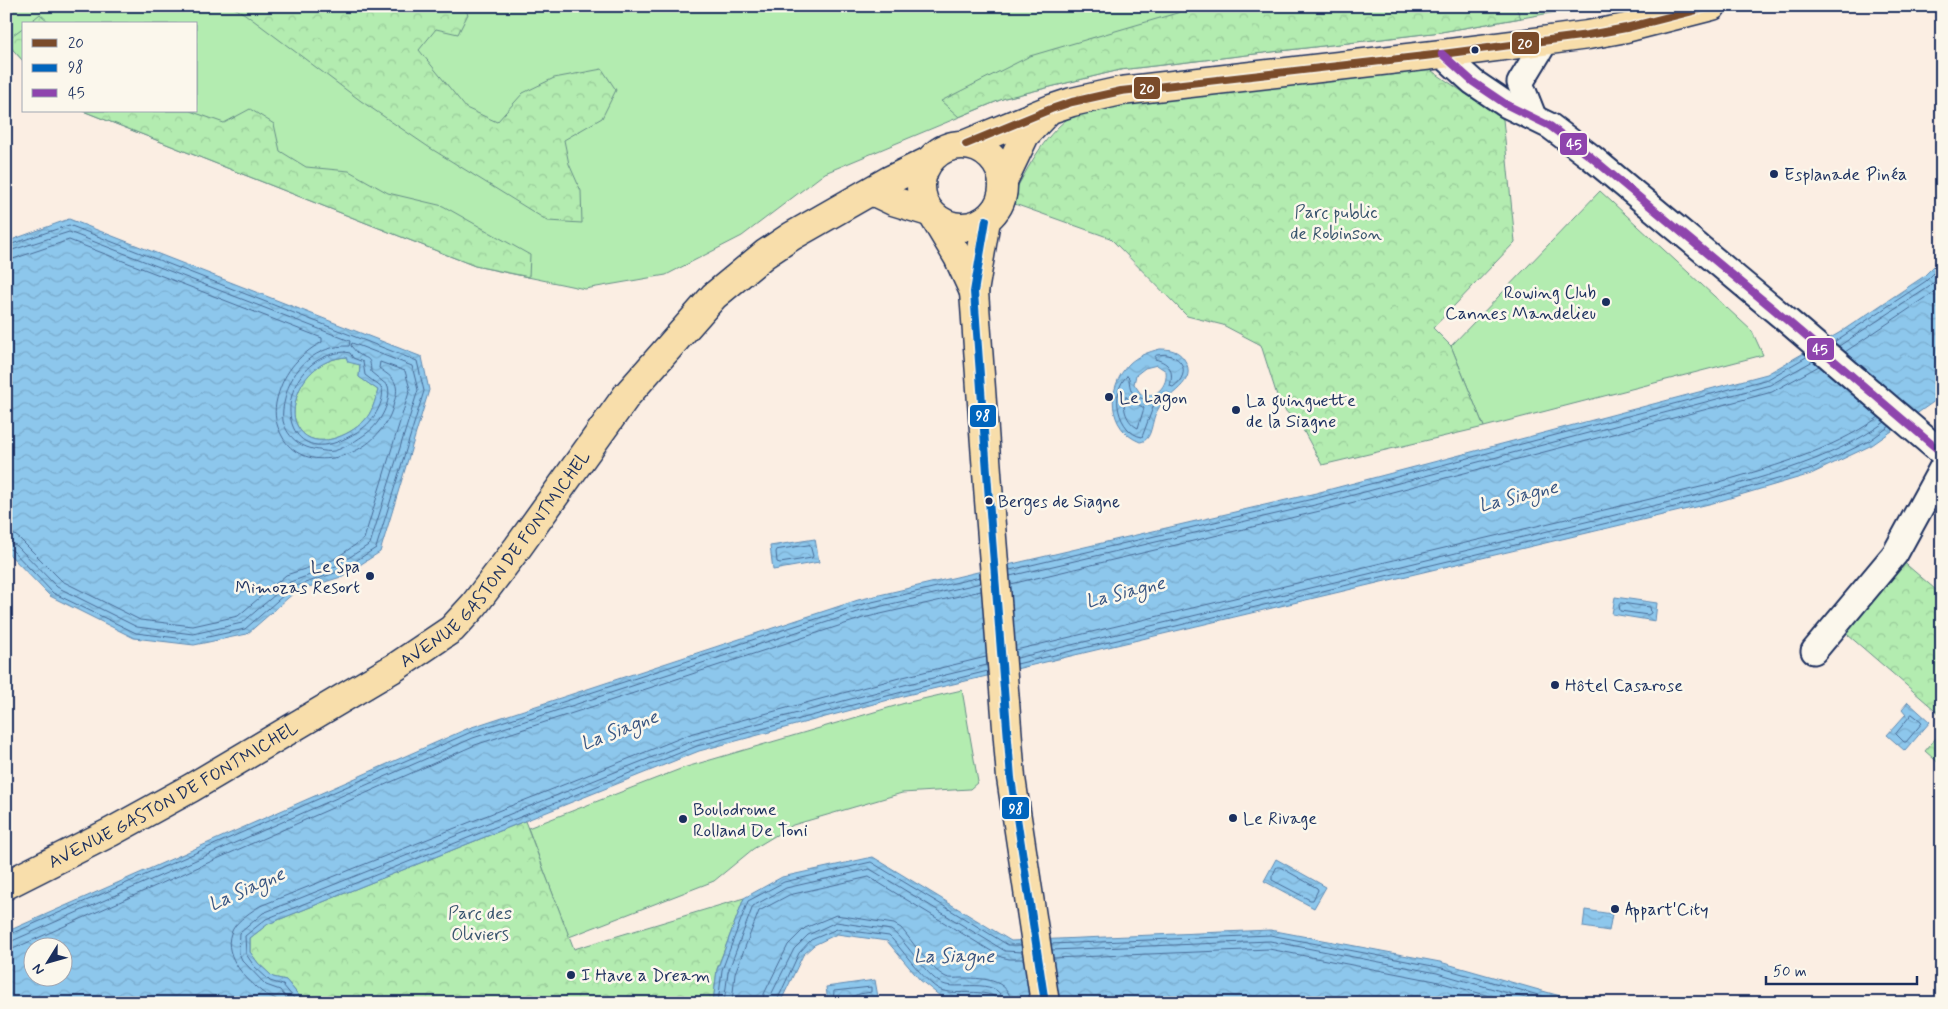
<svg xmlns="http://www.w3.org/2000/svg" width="1948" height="1009" viewBox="0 0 1948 1009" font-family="Mynerve,sans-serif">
  <defs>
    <pattern id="forest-crowns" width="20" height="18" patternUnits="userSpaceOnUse" patternTransform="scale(1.25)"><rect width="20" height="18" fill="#b3ecb0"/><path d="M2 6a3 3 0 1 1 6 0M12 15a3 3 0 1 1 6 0" fill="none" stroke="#99cb9a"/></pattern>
    <pattern id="water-waves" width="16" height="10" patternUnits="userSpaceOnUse" patternTransform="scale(1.25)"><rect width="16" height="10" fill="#8dc7ec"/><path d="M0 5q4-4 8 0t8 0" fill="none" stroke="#79abcd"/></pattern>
  </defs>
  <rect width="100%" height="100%" fill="#fbeee3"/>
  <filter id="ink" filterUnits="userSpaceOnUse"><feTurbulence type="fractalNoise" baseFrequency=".02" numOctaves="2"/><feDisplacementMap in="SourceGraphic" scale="10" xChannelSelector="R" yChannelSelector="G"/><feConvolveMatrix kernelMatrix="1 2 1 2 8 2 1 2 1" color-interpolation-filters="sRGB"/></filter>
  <g filter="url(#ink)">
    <g fill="#b3ecb0" stroke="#678e87">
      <path d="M 6,6 L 1591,6 L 1441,32 L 1120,70 L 1005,98 L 825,173 L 742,236 L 666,275 L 585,289 L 475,266 L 83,111 L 196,111 L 196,24 L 24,24 L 24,62 L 6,42 Z"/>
      <path d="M 1600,191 L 1752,331 L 1763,355 L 1484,427 L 1451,346 Z"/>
      <path d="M 962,690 L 978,782 L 970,789 L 902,793 L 793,825 L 753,849 L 714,881 L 569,937 L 528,828 L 683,768 L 905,703 Z"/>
    </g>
    <g fill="url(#forest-crowns)" stroke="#678e87">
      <path d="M 231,6 L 461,6 L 468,14 L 458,34 L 436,29 L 419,50 L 466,108 L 497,122 L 523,93 L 554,78 L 602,69 L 616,90 L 602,118 L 564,140 L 569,164 L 581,191 L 582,223 L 548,221 L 430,148 L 361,101 L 245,14 Z"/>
      <path d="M 1191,6 L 1515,6 L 1521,18 L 1441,32 L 1120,70 L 1005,98 L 959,117 L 941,101 L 1030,56 L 1177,13 Z"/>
      <path d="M 40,14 L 51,24 L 28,24 Z"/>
      <path d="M 24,27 L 24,62 L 6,42 L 6,40 Z"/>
      <path d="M 1429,69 L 1503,119 L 1515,242 L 1433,328 L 1451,346 L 1484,427 L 1322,465 L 1302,428 L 1280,405 L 1261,345 L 1223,325 L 1187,316 L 1110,238 L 1009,202 C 1026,172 1042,137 1070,117 C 1078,112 1090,110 1099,106 Z"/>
      <path d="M 250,109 L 274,124 L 280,151 L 306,167 L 349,171 L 388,193 L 443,206 L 530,255 L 529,277 L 475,266 L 83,111 L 190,111 L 224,123 Z"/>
      <path d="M 347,357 L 360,365 L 359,377 L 378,390 C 375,401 372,413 364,421 C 349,436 315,451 300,430 C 294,422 293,413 295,404 C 300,377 319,359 347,357 Z"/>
      <path d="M 1901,560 L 1942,595 L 1942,716 L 1841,629 Z"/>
      <path d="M 1942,731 L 1942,766 L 1925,751 Z"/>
      <path d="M 525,821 L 574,949 L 744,898 L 717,969 L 713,1003 L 305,1003 L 286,980 L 273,977 L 258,963 L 250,952 L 250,938 L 268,924 Z"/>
    </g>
    <g fill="url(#water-waves)" stroke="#5f8ab3" fill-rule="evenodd">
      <path d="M 69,219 L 422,357 L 429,390 L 380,552 L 341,577 L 296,591 L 247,634 L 194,645 L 134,638 L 50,596 L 6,551 L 6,242 ZM 346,357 L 348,362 L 360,365 L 359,377 L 378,390 C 375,401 372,413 364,421 C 349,436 315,451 300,430 C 294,422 293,414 295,404 C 300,378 319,359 346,357 Z"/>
      <path d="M 1942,258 L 1942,396 L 1872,445 L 1811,474 L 1713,503 L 907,695 L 699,751 L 268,924 L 250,938 L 250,952 L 258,963 L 273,977 L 286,980 L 305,1003 L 6,1003 L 6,932 L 469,728 L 858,600 L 1316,493 L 1767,374 L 1839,333 L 1923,277 ZM 32,946 L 62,946 L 62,976 L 32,976 Z"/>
      <path d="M 1160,349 C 1169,349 1178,350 1184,359 C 1200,383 1166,393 1157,411 C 1151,420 1153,441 1140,442 C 1107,429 1106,387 1129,364 C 1137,356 1148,352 1160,349 ZM 1157,365 L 1166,371 C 1168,386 1156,399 1141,394 L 1134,384 L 1136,375 L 1145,368 Z"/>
      <path d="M 815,539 L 819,562 L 773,570 L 770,546 Z"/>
      <path d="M 1615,597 L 1657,603 L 1655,621 L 1612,614 Z"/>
      <path d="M 1908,702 L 1930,722 L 1905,751 L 1887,735 L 1906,714 L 1902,709 Z"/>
      <path d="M 873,857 L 1011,941 L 1270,930 L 1440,962 L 1585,1003 L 999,1003 L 979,997 L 940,996 L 920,980 L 887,941 L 837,934 L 814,945 L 803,955 L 780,1003 L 713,1003 L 717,970 L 744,898 L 782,877 Z"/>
      <path d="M 1276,859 L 1326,887 L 1314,908 L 1264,881 Z"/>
      <path d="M 1585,910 L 1612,914 L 1609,931 L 1583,927 Z"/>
      <path d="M 875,980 L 878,997 L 828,1003 L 826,987 Z"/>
    </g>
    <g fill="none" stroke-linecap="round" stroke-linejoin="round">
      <g stroke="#496c97" stroke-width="1">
        <path d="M 6,246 L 69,225 L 417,361 L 424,391 L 376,548 L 338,572 L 293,587 L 245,629 L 194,640 L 136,633 L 53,593 L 12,550 L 6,548"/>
        <path d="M 6,252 L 69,232 L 350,341 L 349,346 C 318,345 291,367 285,399 C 283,406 282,414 283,421 C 288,439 302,448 319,450 C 324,451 329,452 334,451 C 347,447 357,440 367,433 C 380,424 392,401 388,386 L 371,372 C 370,355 369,361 357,353 C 355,351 353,348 351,346 L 352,343 L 412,366 L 418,390 L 370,544 L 336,566 L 290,582 L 242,623 L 193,634 L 137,627 L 57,587 L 16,545 L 6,542"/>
        <path d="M 6,260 L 13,259 L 69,240 L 322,338 L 322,342 C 297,356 282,374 276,403 C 274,415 276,425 282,436 C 301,473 358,460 379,432 C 387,423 392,413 394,402 C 396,396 398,390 395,383 C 392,376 385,373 379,368 L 380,362 L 405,371 L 410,389 L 364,539 L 333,560 L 286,575 L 238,616 L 193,626 L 140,620 L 62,581 L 21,540 L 15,535 L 6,534"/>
        <path d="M 1834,342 L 1926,281 L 1942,265"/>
        <path d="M 1839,346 L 1929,287 L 1942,274"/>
        <path d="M 345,352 L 350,353 L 353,358 L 363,362 L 365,375 L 382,388 C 385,401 374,420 363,428 C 273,492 265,357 345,352 Z"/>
        <path d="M 1845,352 L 1933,293 L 1942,285"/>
        <path d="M 1157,355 C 1180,351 1194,372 1173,387 L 1170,386 C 1174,371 1170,363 1155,359 L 1155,357 Z"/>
        <path d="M 1127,376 L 1129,378 C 1130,402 1141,396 1155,402 L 1142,437 C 1118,433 1109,392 1127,376 Z"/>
        <path d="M 1126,397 L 1144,408 L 1138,428 C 1127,423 1121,407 1126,397 Z"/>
        <path d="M 810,545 L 813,556 L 812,558 L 780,563 L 777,562 L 776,552 L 777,550 Z"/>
        <path d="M 1010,570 L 1317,498 L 1768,379 L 1808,356"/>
        <path d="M 1010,576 L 1319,504 L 1770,385 L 1813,361"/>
        <path d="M 1011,584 L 1320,511 L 1772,392 L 1819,366"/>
        <path d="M 1621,603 L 1650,607 L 1651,613 L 1648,615 L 1620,611 L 1619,605 Z"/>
        <path d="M 1016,650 L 1709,485 C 1768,468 1828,453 1879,417"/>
        <path d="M 1017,658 L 1711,492 C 1772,474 1831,460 1885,422"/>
        <path d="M 1017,664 L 1712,498 L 1809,470 L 1869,441 L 1890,426"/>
        <path d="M 1912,714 L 1921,721 L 1922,723 L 1906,742 L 1904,742 L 1896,734 Z"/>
        <path d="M 1277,867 L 1280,867 L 1317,888 L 1318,890 L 1313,900 L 1310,900 L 1272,880 L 1272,877 Z"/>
        <path d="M 6,936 L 471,732 L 859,605 L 980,577"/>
        <path d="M 6,942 L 12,941 L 473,738 L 861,611 L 981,583"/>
        <path d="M 1051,944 L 1270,935 L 1438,967 L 1567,1003"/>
        <path d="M 6,950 L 15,948 L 475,745 L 863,618 L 981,591"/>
        <path d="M 1052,950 L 1270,941 L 1437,973 L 1543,1003"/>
        <path d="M 1053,958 L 1269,949 L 1435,981 L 1515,1003"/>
        <path d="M 280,1003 C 275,996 268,997 261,991 C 244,978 220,952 233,929 C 238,920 252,911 260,906 L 693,733 L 903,677 L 986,657"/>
        <path d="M 290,1003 L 280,990 L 266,985 L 242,960 L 239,953 L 240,933 L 263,913 L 695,740 L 904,685 L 987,665"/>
        <path d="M 298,1003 L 283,985 L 270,981 L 254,966 L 246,954 L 245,936 L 266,919 L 697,746 L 906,691 L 988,671"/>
        <path d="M 718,1003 L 722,970 L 748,901 L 784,882 L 871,862 L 1008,945 L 1021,945"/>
        <path d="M 724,1003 L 728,972 L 753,906 L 786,888 L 870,869 L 1005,951 L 1022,952"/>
        <path d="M 732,1003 L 735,973 L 759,911 L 789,895 L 869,877 L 1001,957 L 1009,959 L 1023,959"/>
        <path d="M 762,1003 L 764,994 L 788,945 L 805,928 L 836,915 L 894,924 L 901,928 C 913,942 930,969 946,977 C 950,979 957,978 961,978 C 980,978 1010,978 1011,1003"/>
        <path d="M 770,1003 L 770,997 L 794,949 L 808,935 L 836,922 L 891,930 C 907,941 928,981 946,985 C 961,989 1002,977 1003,1003"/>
        <path d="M 776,1003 L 799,953 L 811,940 L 837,929 L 889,936 C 902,948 928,988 944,991 C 961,995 975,989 994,996 L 997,1003"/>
        <path d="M 833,1003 L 834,991 L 871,987 L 871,992 C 863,994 850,993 849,1003"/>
      </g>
      <defs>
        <g id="minor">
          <path d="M 1442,54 L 1473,82 L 1507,105 L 1550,126 L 1591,157 L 1789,322 L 1942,453"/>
          <path d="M 1533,116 L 1520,83 L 1546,40"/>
          <path d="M 1814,651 L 1895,554 L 1942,468"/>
        </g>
        <g id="major">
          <path d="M 966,144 L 1051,109 L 1072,102 L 1121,91 L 1442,54 L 1588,35 L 1626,28 L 1712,6"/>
          <circle cx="962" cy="186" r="41"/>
          <path d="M 1003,181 L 1025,135 L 1046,113"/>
          <path d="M 872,191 L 893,201 L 929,212"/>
          <path d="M 934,217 L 958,257 L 974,292"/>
          <path d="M 986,220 L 974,292 L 989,500 L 1011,778 L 1045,1003"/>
          <path id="s1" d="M 6,885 L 111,832 L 191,788 L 397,666 L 452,629 L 474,605 L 518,547 L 627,395 L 714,296 L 765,254 L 792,236 L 890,180 L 927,162"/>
        </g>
      </defs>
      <use href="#minor" stroke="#1b2f5e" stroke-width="29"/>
      <use href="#major" stroke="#1b2f5e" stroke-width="31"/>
      <use href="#minor" stroke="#fbf7ec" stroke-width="25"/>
      <use href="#major" stroke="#f8deab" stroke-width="28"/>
      <defs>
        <path id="bus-1" d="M 966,144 L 1051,109 L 1072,102 L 1121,91 L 1442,54 L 1588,35 L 1626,28 L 1712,6"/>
        <path id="bus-2" d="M 986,220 L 974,292 L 989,500 L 1011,778 L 1045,1003"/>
        <path id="bus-3" d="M 1442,54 L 1473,82 L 1507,105 L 1550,126 L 1591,157 L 1789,322 L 1942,453"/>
      </defs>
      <use href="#bus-1" stroke="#fbf7ec" stroke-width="11"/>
      <use href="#bus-2" stroke="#fbf7ec" stroke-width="11"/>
      <use href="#bus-3" stroke="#fbf7ec" stroke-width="11"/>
      <use href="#bus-1" stroke="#7a4b2a" stroke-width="8"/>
      <use href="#bus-2" stroke="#0065bd" stroke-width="8"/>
      <use href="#bus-3" stroke="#8e44ad" stroke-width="8"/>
    </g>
  </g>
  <g fill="#1b2f5e" stroke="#fbf7ec" stroke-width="2">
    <circle cx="1475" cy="50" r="4.5"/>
    <circle cx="1774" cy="174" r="5"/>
    <circle cx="1606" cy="302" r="5"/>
    <circle cx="1109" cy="397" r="5"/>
    <circle cx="1236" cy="410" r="5"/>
    <circle cx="989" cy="501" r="4.5"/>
    <circle cx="370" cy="576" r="5"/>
    <circle cx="1555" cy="685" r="5"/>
    <circle cx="1233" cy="818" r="5"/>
    <circle cx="683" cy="819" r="5"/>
    <circle cx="1615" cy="909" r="5"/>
    <circle cx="571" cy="975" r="5"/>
  </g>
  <g text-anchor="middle" stroke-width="5" stroke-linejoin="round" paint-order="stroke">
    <g font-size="17" fill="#1b2f5e" stroke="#fbf7ec" text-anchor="start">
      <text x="998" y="507">Berges de Siagne</text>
    </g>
    <g font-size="18" fill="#1b2f5e" stroke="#fbf7ec" text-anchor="start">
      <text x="1784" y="180">Esplanade Pinéa</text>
      <text x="1596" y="298" text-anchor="end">Rowing Club<tspan x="1596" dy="21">Cannes Mandelieu</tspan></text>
      <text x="1119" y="403">Le Lagon</text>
      <text x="1246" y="406">La guinguette<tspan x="1246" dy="21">de la Siagne</tspan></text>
      <text x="360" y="572" text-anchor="end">Le Spa<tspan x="360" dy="21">Mimozas Resort</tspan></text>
      <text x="1565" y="691">Hôtel Casarose</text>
      <text x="693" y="815">Boulodrome<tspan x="693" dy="21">Rolland De Toni</tspan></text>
      <text x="1243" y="824">Le Rivage</text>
      <text x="1625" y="915">Appart'City</text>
      <text x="581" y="981">I Have a Dream</text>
    </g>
    <g font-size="18" fill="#39556e" stroke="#fbf7ec">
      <text x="1336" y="218">Parc public<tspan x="1336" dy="21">de Robinson</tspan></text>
      <text x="480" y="919">Parc des<tspan x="480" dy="21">Oliviers</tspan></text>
    </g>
    <g font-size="18" fill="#1b2f5e" stroke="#fbf7ec">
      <text dy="6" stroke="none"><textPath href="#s1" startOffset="595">AVENUE GASTON DE FONTMICHEL</textPath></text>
      <text dy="6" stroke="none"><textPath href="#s1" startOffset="190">AVENUE GASTON DE FONTMICHEL</textPath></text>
    </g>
    <g font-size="19" font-style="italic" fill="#385582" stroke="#fbf7ec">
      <text transform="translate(1518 495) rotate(-14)" y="7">La Siagne</text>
      <text transform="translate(1125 591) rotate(-14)" y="7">La Siagne</text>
      <text transform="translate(619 729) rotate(-21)" y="7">La Siagne</text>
      <text transform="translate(246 888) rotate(-24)" y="7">La Siagne</text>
      <text x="954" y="962">La Siagne</text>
    </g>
  </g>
  <g stroke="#fbf7ec" stroke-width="2">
    <rect x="1511" y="31" width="29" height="24" rx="5" fill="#7a4b2a"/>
    <rect x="1133" y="76" width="28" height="24" rx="5" fill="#7a4b2a"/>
    <rect x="1559" y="132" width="29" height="24" rx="5" fill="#8e44ad"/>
    <rect x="1806" y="337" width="29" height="24" rx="5" fill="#8e44ad"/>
    <rect x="969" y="404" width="28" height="24" rx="5" fill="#0065bd"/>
    <rect x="1001" y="796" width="29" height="24" rx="5" fill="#0065bd"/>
  </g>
  <g font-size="14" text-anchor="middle" font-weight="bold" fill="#fff">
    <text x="1525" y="48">20</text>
    <text x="1147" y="93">20</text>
    <text x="1574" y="149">45</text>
    <text x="1820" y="354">45</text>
    <text x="983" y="420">98</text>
    <text x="1016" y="813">98</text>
  </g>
  <rect width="1948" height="1009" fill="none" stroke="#fbf7ec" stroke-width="25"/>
  <rect x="12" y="12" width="1923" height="984" fill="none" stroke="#1b2f5e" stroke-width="2" filter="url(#ink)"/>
  <rect x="22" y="22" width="175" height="90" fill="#fbf7ec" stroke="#a1a7b3"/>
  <rect x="32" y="39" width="25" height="8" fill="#7a4b2a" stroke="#a1a7b3"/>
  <text x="68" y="48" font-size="15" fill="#1b2f5e">20</text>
  <rect x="32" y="64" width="25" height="8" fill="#0065bd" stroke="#a1a7b3"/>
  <text x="68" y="72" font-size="15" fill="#1b2f5e">98</text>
  <rect x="32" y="89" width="25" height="8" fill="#8e44ad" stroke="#a1a7b3"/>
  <text x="68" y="98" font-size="15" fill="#1b2f5e">45</text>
  <g transform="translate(48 962) rotate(233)"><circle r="24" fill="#fbf7ec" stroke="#a1a7b3"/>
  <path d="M0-4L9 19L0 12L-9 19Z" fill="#1b2f5e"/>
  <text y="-8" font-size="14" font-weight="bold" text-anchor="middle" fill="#1b2f5e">N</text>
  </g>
  <path d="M1766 976v8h151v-8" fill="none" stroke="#1b2f5e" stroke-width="2.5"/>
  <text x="1773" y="976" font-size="15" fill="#1b2f5e" stroke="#fbf7ec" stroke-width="4" paint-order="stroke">50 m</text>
</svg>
